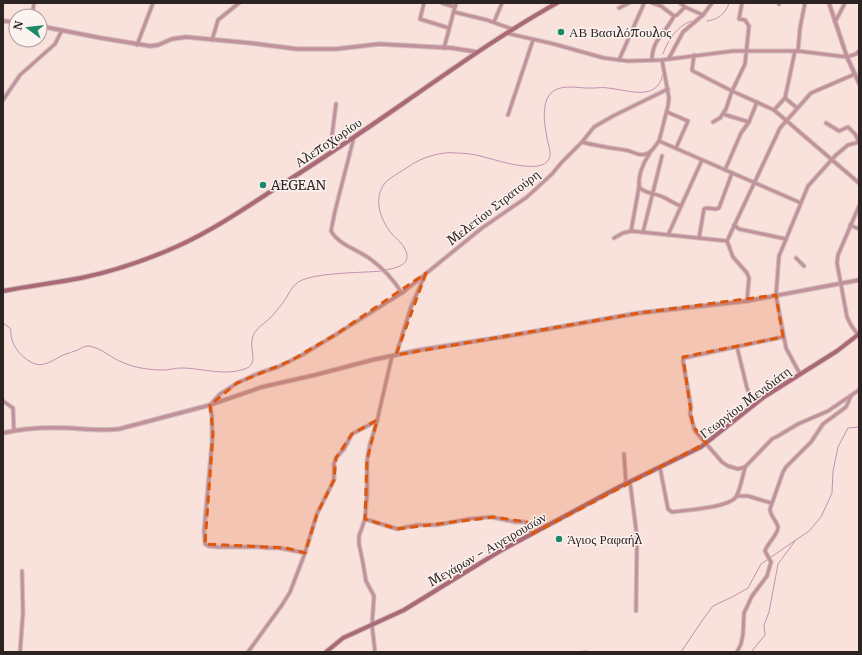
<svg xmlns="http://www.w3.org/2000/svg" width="862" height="655" viewBox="0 0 862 655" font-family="Merriweather,serif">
  <rect width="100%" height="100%" fill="#f9e1dc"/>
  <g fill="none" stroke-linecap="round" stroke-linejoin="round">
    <g stroke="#c092b1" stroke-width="1">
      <path d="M 707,21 C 717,20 726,14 729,3"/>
      <path d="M 663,54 C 668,39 680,22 696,20"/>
      <path d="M 385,270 C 396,268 413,265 405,249 C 402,242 395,238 391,233 C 380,219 373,198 385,183 C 388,179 402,171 408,167 C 420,158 441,151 456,153 C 464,153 473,154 480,156 C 494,159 541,176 549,159 C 552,153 548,144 547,138 C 545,127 542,110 547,99 C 555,81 578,89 593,88 C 598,88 603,87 608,88 C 629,90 659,103 663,72"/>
      <path d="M 3,323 L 11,329 C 9,344 22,359 35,364 C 45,367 55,359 63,355 C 68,353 73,352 78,350 C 81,348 84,346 89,346 C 102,348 112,359 124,363 C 136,368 150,370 163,370 C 169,370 175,368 181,368 C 203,368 226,377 247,368 C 258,363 250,350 252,340 C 254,328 265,324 273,315 C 276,311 281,306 284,301 C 288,296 290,289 296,284 C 307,272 364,273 382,271"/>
      <path d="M 570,652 L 588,651 L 589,652"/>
      <path d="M 681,652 L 704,618 L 713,606 L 734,596 L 748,588 L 761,564 L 809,531 L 821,517 L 832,493 L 833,471 L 838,447 L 848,428 L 859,427"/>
      <path d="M 751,652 L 765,635 L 764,625 L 769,612 L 778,564 L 795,541"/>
    </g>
    <defs>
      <g id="minor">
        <path d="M 424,3 L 420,19 L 449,28"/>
        <path d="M 442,3 L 455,7"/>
        <path d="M 652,3 L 661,6 L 674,16 L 677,15 L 685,7 L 703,15"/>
        <path d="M 680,3 L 685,7"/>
        <path d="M 779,4 L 779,3"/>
        <path d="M 619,8 L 629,3"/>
        <path d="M 454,12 L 487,20 L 512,29"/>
        <path d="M 32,16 L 34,3"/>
        <path d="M 494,22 L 502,3"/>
        <path d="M 835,22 L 845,3"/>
        <path d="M 506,33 L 554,44 L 604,58 L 628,61 L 662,60 L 733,51 L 798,51 L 847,57 L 856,54 L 859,51"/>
        <path d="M 212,40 L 218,20 L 239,3"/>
        <path d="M 137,45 L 153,3"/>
        <path d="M 444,48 L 456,3"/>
        <path d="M 798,51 L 800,28 L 805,3"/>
        <path d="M 694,55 L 692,70 L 693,71 L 732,91 L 774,110 L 859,183"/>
        <path d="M 669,58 L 683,32 L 703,15 L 712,3"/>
        <path d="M 619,60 L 642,8 L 644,3"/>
        <path d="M 652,60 C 652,39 666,33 674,16"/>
        <path d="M 785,98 L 797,108"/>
        <path d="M 3,100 L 20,75 L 55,44 L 62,30"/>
        <path d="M 336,104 L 331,143 L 337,148"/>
        <path d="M 774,110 L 785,98 L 795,51"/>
        <path d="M 667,112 L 688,121 L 676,148"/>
        <path d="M 723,114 L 749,122"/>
        <path d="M 508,115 L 533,40"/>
        <path d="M 713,122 L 720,118 L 726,109 L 732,91 L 745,64 L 749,26 L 745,20 L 739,19 L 742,3"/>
        <path d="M 826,123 L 839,131 L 848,127 L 855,134 L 859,142"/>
        <path d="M 354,137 L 335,211 L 331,231 C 339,245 356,249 369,258 C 383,268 393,279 402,293"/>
        <path d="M 659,141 L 668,106 L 669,98 L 662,60"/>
        <path d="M 582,142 C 596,146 611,148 625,150 C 633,151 639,157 646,154 C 653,152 655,145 659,141 L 801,203"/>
        <path d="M 650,153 C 643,163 638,174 639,187 C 645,194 655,193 663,197 C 670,200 674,204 681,206"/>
        <path d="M 725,170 L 741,133 L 749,122 L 757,102"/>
        <path d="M 734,225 L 739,229 L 786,239"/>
        <path d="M 850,225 L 859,229"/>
        <path d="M 631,231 L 639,187"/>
        <path d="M 643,232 L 662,156"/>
        <path d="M 668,235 L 702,160"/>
        <path d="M 614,238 L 623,233 L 631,231 L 727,241"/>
        <path d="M 699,238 L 704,209 L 706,208 L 716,209 L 719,208 L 732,173"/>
        <path d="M 796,258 L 804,266"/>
        <path d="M 747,301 L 749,278 L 747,273 L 733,257 L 727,241 L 780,128 L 811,93 L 855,74"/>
        <path d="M 858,335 L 851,325 L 847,317 L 837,263 L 838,255 L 859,206"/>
        <path d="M 783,337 L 684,358 L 683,361 L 691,407 L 690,414 L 695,431 L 722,462 L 728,466 L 738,469 L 745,467 L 772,439 L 778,436 L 798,424 L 828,411 L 859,390"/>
        <path d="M 737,347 L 747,388 L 754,405"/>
        <path d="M 396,355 L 411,307 L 425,275"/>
        <path d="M 800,374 L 786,348 L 776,295 L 779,256 L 808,186 L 836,155 L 848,145 L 859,142"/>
        <path d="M 3,401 L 13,408 L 14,431"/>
        <path d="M 377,421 L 370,444 L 367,460 L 367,494 L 365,519 L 397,529 L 417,525 L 437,525 L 469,519 L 491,517 L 515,522 L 525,522 L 528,525 L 532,534"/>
        <path d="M 624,454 L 626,484"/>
        <path d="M 660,468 L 668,509 L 672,512 C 685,510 728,508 736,497 C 740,491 743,475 745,467"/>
        <path d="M 630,482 L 637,537 L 636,611"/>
        <path d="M 737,496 L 748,496 L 771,503"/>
        <path d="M 365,519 L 359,536 L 359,544 L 363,563 L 366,581 L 374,596 L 372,625 L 375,652"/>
        <path d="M 305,553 L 279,548 L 267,548 L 259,547 L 218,547 L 208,546 L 205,544 L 204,531 L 212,442 L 212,417 L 210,405 L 220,394 L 237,383 L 259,373 L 278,367 L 302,355 L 335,335 L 402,293 L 482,228 L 527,197 L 552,174 L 562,162 L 582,142 L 594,127 L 613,116 L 668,89"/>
        <path d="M 20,652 L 23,612 L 22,571"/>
        <path d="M 248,652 L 282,605 L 290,592 L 305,553 L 317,514 L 334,480 L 334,464 L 336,458 L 344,449 L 352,434 L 377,421 L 392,356"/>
        <path d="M 737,652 L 741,644 L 743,634 L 744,613 L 752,596 L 767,576 L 771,562 L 765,551 C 767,544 779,533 778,527 C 777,521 770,516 770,509 L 783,472 L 786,467 L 811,442 L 823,424 L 846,407 L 851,396"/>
      </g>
      <g id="tertiary">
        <path d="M 829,3 L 847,57 L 859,83"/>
        <path d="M 3,21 L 16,22"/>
        <path d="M 40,26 L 101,38 L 150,46 L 158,45 L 172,39 L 186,37 L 250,43 L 297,49 L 336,49 L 379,44 L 452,48 L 477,52"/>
        <path d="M 3,433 C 24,428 47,427 69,428 C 86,429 103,431 119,429 L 210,405 L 262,387 L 315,375 L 372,360 L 419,350 L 508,336 L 639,313 L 747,301 L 859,280"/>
      </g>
      <g id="secondary">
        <path d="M 3,291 C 29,286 55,283 81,278 C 114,271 147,260 178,246 C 213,230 244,209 276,188 C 321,160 365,130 408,100 C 457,66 505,32 557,3"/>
        <path d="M 326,652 L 343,638 L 404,610 L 500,551 L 619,487 L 701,447 L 764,397 L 837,351 L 859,334"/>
      </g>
    </defs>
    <use href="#minor" stroke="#d4bfbb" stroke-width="5"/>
    <use href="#tertiary" stroke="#d4bfbb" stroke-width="5.5"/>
    <use href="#secondary" stroke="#d4bfbb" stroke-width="6"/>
    <use href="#minor" stroke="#c1929b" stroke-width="3"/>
    <use href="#tertiary" stroke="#c1929b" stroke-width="3.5"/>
    <use href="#secondary" stroke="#ab6877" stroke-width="4"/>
  </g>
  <path fill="#df560d" fill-opacity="0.2" stroke="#df560d" stroke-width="3" stroke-dasharray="8 5" stroke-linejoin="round" d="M 426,273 L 396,355 L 639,313 L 776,295 L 783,337 L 683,357 L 693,426 L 706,443 L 532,534 L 527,522 L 494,517 L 397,529 L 365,519 L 367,460 L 377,420 L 352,434 L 336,458 L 334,480 L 317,514 L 305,553 L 286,548 L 205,544 L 213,433 L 210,405 L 237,383 L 290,361 L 335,335 Z"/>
  <g fill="#1a8968" stroke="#fcf2f0" stroke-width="1.5">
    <circle cx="561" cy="32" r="4"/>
    <circle cx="263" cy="185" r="4"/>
    <circle cx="559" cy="539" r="4"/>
  </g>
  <g text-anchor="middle" stroke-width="3" stroke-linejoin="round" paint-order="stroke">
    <g font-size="13" fill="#2c2422" stroke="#fcf2f0" text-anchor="start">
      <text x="569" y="37">ΑΒ Βασιλόπουλος</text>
      <text x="271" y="190">AEGEAN</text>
      <text x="567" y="544">Άγιος Ραφαήλ</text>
    </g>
    <g font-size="13" fill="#2c2422" stroke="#fcf2f0">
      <text transform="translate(328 142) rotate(-34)" y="5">Αλεποχωρίου</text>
      <text transform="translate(493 207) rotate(-38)" y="5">Μελετίου Στρατούρη</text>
      <text transform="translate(745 402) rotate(-37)" y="5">Γεωργίου Μενιδιάτη</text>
      <text transform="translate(487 549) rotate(-30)" y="5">Μεγάρων - Αιγειρουσών</text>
    </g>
  </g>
  <rect width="862" height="655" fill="none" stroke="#2c2422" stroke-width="8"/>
  <g transform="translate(28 28) rotate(285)"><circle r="19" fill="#fcf2f0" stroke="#a9a09e"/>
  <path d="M0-3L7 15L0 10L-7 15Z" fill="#1a8968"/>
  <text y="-6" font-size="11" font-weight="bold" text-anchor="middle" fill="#2c2422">N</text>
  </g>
</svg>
